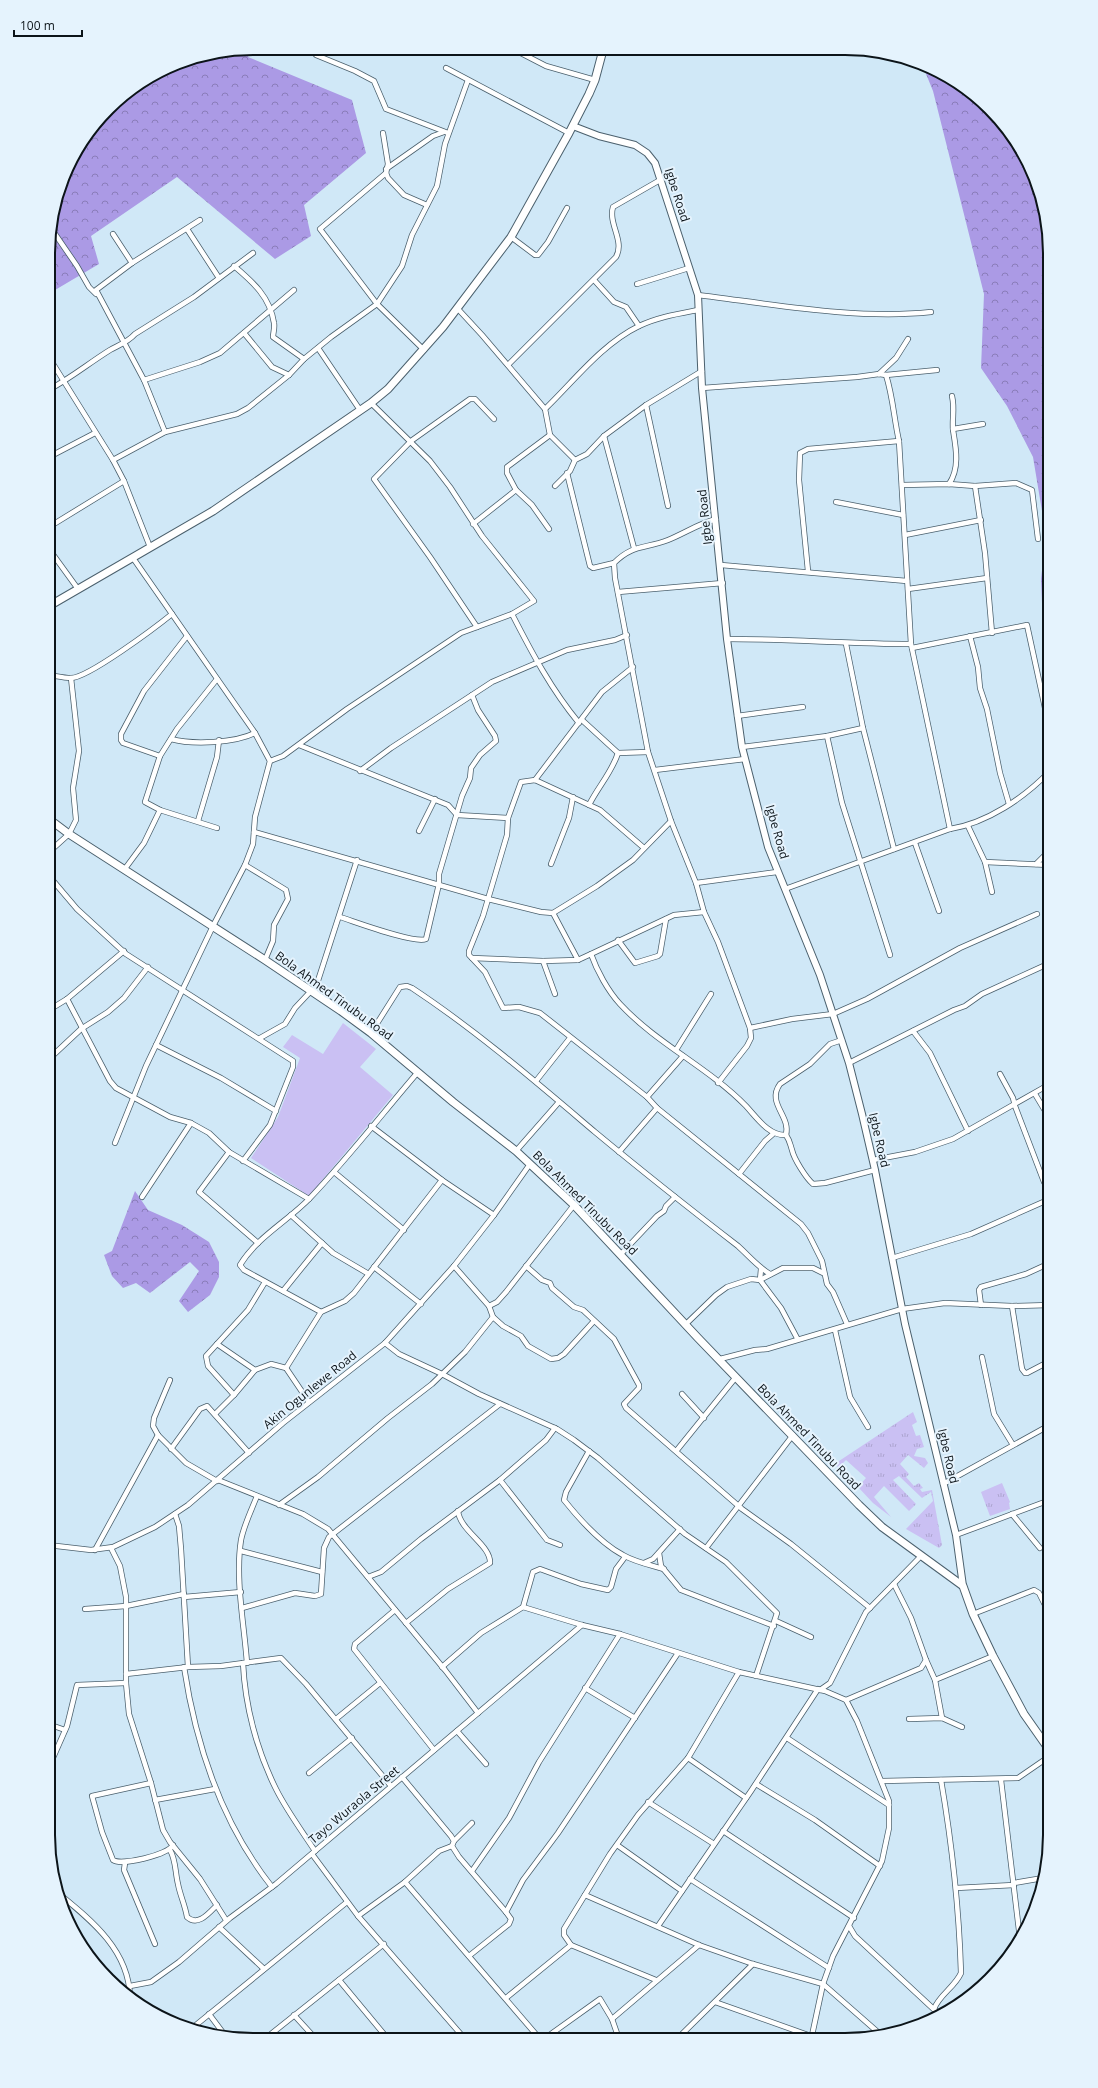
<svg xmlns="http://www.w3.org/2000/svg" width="1098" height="2088" viewBox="0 0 1098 2088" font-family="'Open Sans',sans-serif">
  <defs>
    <pattern id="grass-tufts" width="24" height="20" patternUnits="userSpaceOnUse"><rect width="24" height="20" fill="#cac0f3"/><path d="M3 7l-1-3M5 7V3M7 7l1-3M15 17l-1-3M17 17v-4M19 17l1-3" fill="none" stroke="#aca4d0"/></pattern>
    <pattern id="forest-crowns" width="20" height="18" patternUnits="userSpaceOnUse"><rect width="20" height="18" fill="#ab9ae5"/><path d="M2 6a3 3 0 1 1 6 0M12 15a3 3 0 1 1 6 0" fill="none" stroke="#8a7cb9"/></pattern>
  </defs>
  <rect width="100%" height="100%" fill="#d0e8f7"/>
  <g fill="url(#grass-tufts)">
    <path d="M 913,1412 L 917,1422 L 912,1425 L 916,1436 L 920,1435 L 924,1447 L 917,1449 L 914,1456 L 925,1458 L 928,1463 L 924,1468 L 908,1455 L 900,1464 L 909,1474 L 906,1477 L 914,1486 L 919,1483 L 923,1488 L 920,1489 L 922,1492 L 932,1490 L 942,1545 L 939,1548 L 906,1529 L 933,1501 L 931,1492 L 922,1498 L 899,1476 L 893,1480 L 916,1504 L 909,1511 L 884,1486 L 874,1497 L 891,1517 L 873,1503 L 858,1487 L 866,1478 L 846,1460 L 838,1468 L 836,1463 Z"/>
    <path d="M 1002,1483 L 1010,1502 L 1009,1503 L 1010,1509 L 990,1516 L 981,1492 Z"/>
  </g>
  <g fill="url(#forest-crowns)">
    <path d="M 251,48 L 248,57 L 352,100 L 366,153 L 304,205 L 311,236 L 275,259 L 177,177 L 91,236 L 99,264 L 50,293 L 50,226 L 69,162 L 118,99 L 175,63 Z"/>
    <path d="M 922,64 L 936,69 L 980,99 L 1015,139 L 1039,187 L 1050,253 L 1050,649 L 1043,627 L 1041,579 L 1046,535 L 1033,457 L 1007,406 L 981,368 L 984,294 L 933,91 Z"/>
    <path d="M 135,1191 L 148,1210 L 182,1225 L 209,1242 L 219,1262 L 219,1277 L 210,1295 L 188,1312 L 179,1301 L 199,1271 L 190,1262 L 150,1293 L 136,1283 L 123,1288 L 112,1276 L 104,1255 L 112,1251 Z"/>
  </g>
  <path fill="#cac0f3" d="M 343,1023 L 376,1049 L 360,1067 L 393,1095 L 309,1196 L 251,1158 L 278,1117 L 300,1058 L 283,1047 L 292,1035 L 323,1054 Z"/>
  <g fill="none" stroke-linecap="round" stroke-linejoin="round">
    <defs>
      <g id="minor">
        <path d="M 319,48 L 316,55 L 355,71 L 374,81 L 386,109 L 448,133"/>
        <path d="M 515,50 L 546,66 L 595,80"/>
        <path d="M 446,68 L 569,133"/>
        <path d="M 383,133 L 388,164 L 386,173 L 388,178 L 404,195 L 427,205"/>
        <path d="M 386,169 L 433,136 L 444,132"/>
        <path d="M 386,173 L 320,229 L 377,304 L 424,350"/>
        <path d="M 187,229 L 219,278"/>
        <path d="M 50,233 L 53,231 L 77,266 L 89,287 L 96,294"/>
        <path d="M 113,234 L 132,263"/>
        <path d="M 511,237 L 535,255 L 538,255 L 548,242 L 567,208"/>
        <path d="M 234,266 C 253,282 270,297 274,323 C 275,328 273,333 273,337 L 304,359"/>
        <path d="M 594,280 L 614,302 L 626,307 L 639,326"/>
        <path d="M 637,284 L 689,268"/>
        <path d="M 698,295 C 771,304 858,320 931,312"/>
        <path d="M 458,309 L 482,335 L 545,409 L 550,435 L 575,460"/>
        <path d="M 244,333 L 272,367 L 289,375"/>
        <path d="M 318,348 L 360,410"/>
        <path d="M 50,359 L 113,460 L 124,481 L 150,547"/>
        <path d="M 508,365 L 616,257 C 625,241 608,224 613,207 L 660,180"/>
        <path d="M 879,374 L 896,358 L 908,339"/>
        <path d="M 886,375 C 893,397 894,419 899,441 L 911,644 L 950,829"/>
        <path d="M 144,380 L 200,362 L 220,353 L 294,290"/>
        <path d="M 702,388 L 857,377 L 879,374 L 886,375 L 937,370"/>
        <path d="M 50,389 C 71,378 89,363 110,350 C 119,345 128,342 135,334 L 194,297 L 253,253"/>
        <path d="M 646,405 L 668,506"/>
        <path d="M 545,409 C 574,381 602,344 639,326 C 658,317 677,314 698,310"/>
        <path d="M 953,429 L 983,424"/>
        <path d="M 165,432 L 144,380 L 96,290 L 132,263 L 200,220"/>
        <path d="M 604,436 L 634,548"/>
        <path d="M 49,457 L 95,433"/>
        <path d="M 113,460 L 165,432 L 237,414 L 248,408 L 289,375 L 304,359 L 331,337 L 377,304 L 402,266 L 412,235 L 437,186 L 445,144 L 468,80"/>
        <path d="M 567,473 L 590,566 L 593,568 L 614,563"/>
        <path d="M 949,484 C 960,468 956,448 953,430 C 952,418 955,409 952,396"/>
        <path d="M 902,485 L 949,484 L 975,486 L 1016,483 L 1032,490 L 1038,539"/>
        <path d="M 555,486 L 570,471 L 575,460 L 587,454 L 604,436 L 646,405 L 702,371"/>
        <path d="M 975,486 L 985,553 L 992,633"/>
        <path d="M 516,490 L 532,505 L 549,529"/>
        <path d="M 836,502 L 903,515"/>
        <path d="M 716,519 C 698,524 685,533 668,540 C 645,549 633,544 614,563 L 615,578 L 648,752 L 671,821 L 696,883 L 704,912 L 718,942 L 750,1028 L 751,1038 L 747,1046 L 718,1083"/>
        <path d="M 473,524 L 516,490 L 507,473 L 507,467 L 550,435"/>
        <path d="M 49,527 L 124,481"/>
        <path d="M 905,535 L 981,520"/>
        <path d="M 49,549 L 78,589"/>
        <path d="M 721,565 L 907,581"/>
        <path d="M 808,571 L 799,480 L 800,453 L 808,449 L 899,441"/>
        <path d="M 908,589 L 987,578"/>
        <path d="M 618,592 L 723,583"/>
        <path d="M 512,614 C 532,653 551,689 579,723"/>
        <path d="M 477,627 L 430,557 L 374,479 L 411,441 L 470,399 L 475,399 L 494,419"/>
        <path d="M 970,636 L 978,667 L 980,688 L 987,709 L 1000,773 L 1009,804"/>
        <path d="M 727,639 C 789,639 850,644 911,644"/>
        <path d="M 846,644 L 863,728 L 894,849"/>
        <path d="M 912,648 L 1027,625 L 1050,731"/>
        <path d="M 49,675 C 56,676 64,678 71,678 C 88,678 156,627 172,614"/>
        <path d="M 737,716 L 803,707"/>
        <path d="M 582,720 L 618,753 L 648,752"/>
        <path d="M 827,736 L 842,803 L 890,955"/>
        <path d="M 171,739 C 193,745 235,743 255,733"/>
        <path d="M 299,745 L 448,805 L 457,815 L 508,818"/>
        <path d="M 742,747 L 827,736 L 863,728"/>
        <path d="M 160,756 L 123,743 L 121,740 L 121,734 L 144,691 L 187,636"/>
        <path d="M 270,761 L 283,756 L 347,709 L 461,633 L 512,614 L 534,601 L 482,536 L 450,487 L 430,461 L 371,403"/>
        <path d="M 655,770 L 745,759"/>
        <path d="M 360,771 L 391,748 L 492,682 L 567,650 L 615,640 L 627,635"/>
        <path d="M 535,780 L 602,692 L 633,667"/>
        <path d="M 589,805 C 598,787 612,772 618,753"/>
        <path d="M 198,821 L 217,757 L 219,740"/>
        <path d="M 968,826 L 985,862 L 992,892"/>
        <path d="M 217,828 L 160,810 L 145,802 L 160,756 L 177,729 L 217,679"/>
        <path d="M 419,831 L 435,799"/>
        <path d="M 254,832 L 488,899 L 541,912 L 553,913 L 597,886 L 633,860 L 671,821"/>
        <path d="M 915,843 L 939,911"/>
        <path d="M 644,848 L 600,810 L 535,780 L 521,782 L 508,818 L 507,835 L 483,916 L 469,951 L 469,955 L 485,972 L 503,1008 L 519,1007 L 540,1013 L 647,1097 L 657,1108 L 801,1224 L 808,1233 L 822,1261 L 827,1284 L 833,1292 L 847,1324"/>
        <path d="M 49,852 L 69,834 L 76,820 L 73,788 L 79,751 L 71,678"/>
        <path d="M 985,862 L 1050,865"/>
        <path d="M 551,864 L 569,818 L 573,797"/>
        <path d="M 1036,864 L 1050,850"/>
        <path d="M 245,865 L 286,890 L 288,899 L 274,925 L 273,941 L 265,960"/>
        <path d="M 124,870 L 144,843 L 160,810"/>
        <path d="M 49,876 L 77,909 L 126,954 L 293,1061 L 293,1067 L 270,1125 L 243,1161"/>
        <path d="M 696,883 L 777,872"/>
        <path d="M 785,889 L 950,829 C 987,823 1024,798 1050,771"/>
        <path d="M 340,917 C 356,922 414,944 426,939 L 439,884 L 439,874 L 462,796 L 470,778 L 471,768 L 480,755 L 496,741 L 495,736 L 478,710 L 472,695"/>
        <path d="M 618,940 L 635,963 L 658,956 L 660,954 L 666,919"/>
        <path d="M 591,954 L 674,915 L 704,912"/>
        <path d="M 472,958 L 543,961 L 578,960 L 553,913"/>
        <path d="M 578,960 L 591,954 C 597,971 608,991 620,1004 C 657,1044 708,1067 746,1106 C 757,1118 769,1136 786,1135 C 790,1141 790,1144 792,1150 C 794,1159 806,1178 813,1184 L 825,1183 L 875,1170"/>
        <path d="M 543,961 L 555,994"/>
        <path d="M 314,993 L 357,860"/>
        <path d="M 67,999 L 110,1081 L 116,1088 L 170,1117 L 191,1123 L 209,1133 L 229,1152 L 309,1199"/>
        <path d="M 49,1010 L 67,999 L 124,951"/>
        <path d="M 750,1028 L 792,1019 L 833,1014 L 867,999 L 960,948 L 1037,914"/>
        <path d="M 913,1031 L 930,1053 L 968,1131"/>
        <path d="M 371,1033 L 400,987 L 407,986 L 412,988 C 477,1031 536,1082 595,1132 C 642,1171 690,1209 738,1246 C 749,1256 758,1267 770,1274"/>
        <path d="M 260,1038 L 285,1024 L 295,1008 L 310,992"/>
        <path d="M 156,1045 L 221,1078 L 276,1111"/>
        <path d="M 676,1050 L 711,994"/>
        <path d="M 49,1059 L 81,1029 L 108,1012 L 124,998 L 148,967"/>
        <path d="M 849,1063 L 954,1010 L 965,1006 L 982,994 L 1050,963"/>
        <path d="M 1000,1074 L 1013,1098 L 1015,1106 L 1044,1182 L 1050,1190"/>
        <path d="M 536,1081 L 570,1038"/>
        <path d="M 1035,1094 L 1050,1119"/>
        <path d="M 647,1097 L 683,1056"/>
        <path d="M 371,1126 L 442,1180 L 494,1215"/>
        <path d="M 786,1135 C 791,1116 766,1103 780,1084 L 810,1064 L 830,1044 L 842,1040"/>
        <path d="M 115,1143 L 146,1066 L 213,926 L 245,865 L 253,844 L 255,817 L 270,761 L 255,733 L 133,558"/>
        <path d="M 516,1151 L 559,1102"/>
        <path d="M 229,1152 L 199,1192 L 258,1243"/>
        <path d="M 619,1152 L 657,1108"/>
        <path d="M 873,1160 L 915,1152 L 953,1139 L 1050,1084"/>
        <path d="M 334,1172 L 404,1230"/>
        <path d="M 739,1174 L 765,1141 L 773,1134"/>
        <path d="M 142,1197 L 191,1123"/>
        <path d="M 291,1215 L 333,1253 L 367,1273"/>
        <path d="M 621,1254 L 657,1216 L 664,1211 L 666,1206 L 675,1197"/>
        <path d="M 892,1258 L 971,1234 L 1050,1199"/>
        <path d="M 454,1266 L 489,1306 L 493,1317 L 503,1326 L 521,1336 L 528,1346 L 551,1359 L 558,1358 L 564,1354 L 594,1321"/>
        <path d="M 526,1266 L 542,1280 L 550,1283 L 552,1288 L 574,1307 L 583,1310 L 614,1339 L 639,1385 L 639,1388 L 624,1404 L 626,1408 L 742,1509 L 791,1544 L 870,1608"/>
        <path d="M 374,1267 L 421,1304"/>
        <path d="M 761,1269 L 760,1280 L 781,1308 L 797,1338"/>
        <path d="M 283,1291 L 322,1243"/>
        <path d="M 981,1305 L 979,1290 L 981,1287 L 1026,1274 L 1050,1263"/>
        <path d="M 489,1306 L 497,1302 L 506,1292 L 574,1205"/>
        <path d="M 1012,1306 L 1022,1369 L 1025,1373 L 1027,1373 L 1050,1361"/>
        <path d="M 321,1312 L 244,1270 L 240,1265 C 257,1237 288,1221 310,1198 C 348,1158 382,1114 418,1072"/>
        <path d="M 686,1324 L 716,1295 L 727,1287 L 751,1279 L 760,1280 L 783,1268 L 813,1268 L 823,1273"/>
        <path d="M 835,1330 L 850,1397 L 868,1427"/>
        <path d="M 385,1343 L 399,1354 L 442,1374 L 479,1394 L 557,1429 L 574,1440 L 598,1458 L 685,1534 L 726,1562 L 777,1613 L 756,1676"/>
        <path d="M 217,1344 L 255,1370"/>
        <path d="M 982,1357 L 994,1414 L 1013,1445"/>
        <path d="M 720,1359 L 755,1350 L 767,1349 L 902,1309 L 945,1303 L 1012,1306 L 1050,1305"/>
        <path d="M 286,1368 L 321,1312 L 345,1301 L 354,1293 L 442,1180"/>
        <path d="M 170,1380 L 154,1418 L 153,1426 L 158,1435 L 186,1463 L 217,1481"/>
        <path d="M 682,1394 L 704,1418"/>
        <path d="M 234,1395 L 208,1366 L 206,1356 L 248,1310 L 265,1282"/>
        <path d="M 215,1414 L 234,1395 L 255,1370 L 271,1364 L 286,1368 L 309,1402"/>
        <path d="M 171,1449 L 200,1409 L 207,1406 L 249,1453"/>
        <path d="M 677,1450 L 736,1377"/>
        <path d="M 589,1451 L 566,1492 L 564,1500 C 580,1520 600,1543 623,1555 C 635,1562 650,1565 664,1569"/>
        <path d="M 218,1480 L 303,1514 L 328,1529 L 445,1670 L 478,1713"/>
        <path d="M 500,1480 L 547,1540 L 560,1545"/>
        <path d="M 943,1484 L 1050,1425"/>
        <path d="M 279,1505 L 318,1477 L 388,1418 L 432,1384 L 465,1352 L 493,1317"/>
        <path d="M 175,1514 L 179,1526 L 181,1549 L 188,1667"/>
        <path d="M 1012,1514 L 1040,1548"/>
        <path d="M 956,1535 L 1050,1500"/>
        <path d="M 48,1545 L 91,1550 L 113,1547 L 155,1527 L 188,1505 L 283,1423 L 385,1343 L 454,1266 L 494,1215 L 530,1164"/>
        <path d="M 111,1548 L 120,1566 L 126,1597 L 126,1683 L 129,1714 L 151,1783 L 163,1830 L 170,1842 L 200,1879 L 226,1920"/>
        <path d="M 706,1548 L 793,1435"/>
        <path d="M 95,1550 L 158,1435"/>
        <path d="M 241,1551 L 322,1572"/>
        <path d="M 659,1553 L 661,1566 L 681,1590 L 774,1626"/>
        <path d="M 644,1563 L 653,1559 L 680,1529"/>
        <path d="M 368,1577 L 381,1572 L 421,1539 L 500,1480 L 546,1440 L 555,1428"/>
        <path d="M 894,1584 L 911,1618 L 926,1660 L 935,1680 L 942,1718"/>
        <path d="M 184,1597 L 241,1592"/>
        <path d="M 523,1607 L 582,1625 L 620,1634 L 739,1672 L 825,1691 L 846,1700 L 857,1721 L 889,1801 L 889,1828 L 882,1861 L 833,1956 L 823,1984 L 811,2040"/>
        <path d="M 242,1608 L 295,1593 L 315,1596 L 321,1594 L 324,1548 L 329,1537 L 500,1404"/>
        <path d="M 85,1609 L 126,1606 L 184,1594"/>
        <path d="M 395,1610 L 355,1644 L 354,1649 L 434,1750"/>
        <path d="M 973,1614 L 1034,1590 L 1039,1593 L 1050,1615"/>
        <path d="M 776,1621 L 811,1637"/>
        <path d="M 406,1623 L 448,1589 L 490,1563 C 491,1545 460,1531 458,1511"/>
        <path d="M 243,1663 C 245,1706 257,1751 276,1789 C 287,1811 302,1831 315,1851"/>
        <path d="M 247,1663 C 244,1623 235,1579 241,1540 C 244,1525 251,1511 257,1496"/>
        <path d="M 184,1667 C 196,1746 222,1824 272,1887"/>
        <path d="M 442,1667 L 481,1633 L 523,1607 L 533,1572 L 540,1569 L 581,1584 L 608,1590 L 611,1587 L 616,1569 L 625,1557"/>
        <path d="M 126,1674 L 188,1667 L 221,1666 L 281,1658 L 306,1684 L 391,1786"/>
        <path d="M 935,1680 L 993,1656"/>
        <path d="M 585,1688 L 635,1718"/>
        <path d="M 820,1690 L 830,1683 L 866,1612 L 921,1556"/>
        <path d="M 846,1700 L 921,1668 L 926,1660"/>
        <path d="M 336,1719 L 380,1683"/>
        <path d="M 909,1719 L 942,1718 L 962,1727"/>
        <path d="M 48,1724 L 65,1730"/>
        <path d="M 457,1731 L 486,1764"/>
        <path d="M 787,1738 L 889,1805"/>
        <path d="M 688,1758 L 746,1798"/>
        <path d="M 48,1769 L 67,1726 L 77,1685 L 126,1683"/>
        <path d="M 309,1773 L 352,1738"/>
        <path d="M 402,1777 L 451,1836 L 454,1841 L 452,1846 L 459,1857 L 506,1912"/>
        <path d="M 1001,1780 L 1020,1939"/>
        <path d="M 882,1781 L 1018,1778 L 1050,1756"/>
        <path d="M 151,1783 L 92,1796 L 102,1832 L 113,1860 C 121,1866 168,1855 173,1845"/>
        <path d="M 756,1784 L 815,1820 L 880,1866"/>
        <path d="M 155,1800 L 215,1789"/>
        <path d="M 648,1802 L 714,1844"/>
        <path d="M 723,1831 L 854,1918"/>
        <path d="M 454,1841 L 472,1823"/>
        <path d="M 617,1845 L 682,1891"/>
        <path d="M 170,1850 C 176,1860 175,1872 178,1884 C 180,1895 185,1905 187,1917 C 198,1927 209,1913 217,1905"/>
        <path d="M 312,1854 L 358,1916 L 465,2039"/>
        <path d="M 125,1863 L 124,1870 L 155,1944"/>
        <path d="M 472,1871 L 509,1818 L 539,1762 L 620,1634"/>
        <path d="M 690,1879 L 829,1968"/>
        <path d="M 405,1882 L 540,2039"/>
        <path d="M 1014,1883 L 1043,1878"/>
        <path d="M 956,1888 L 1014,1885"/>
        <path d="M 58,1893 C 91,1920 129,1950 130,1997"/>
        <path d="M 585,1895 L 699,1945 L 753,1964 L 823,1984 L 880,2034"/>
        <path d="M 358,1916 L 405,1882 L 439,1851 L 452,1846"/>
        <path d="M 658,1926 L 751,1791 L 818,1689"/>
        <path d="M 849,1926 L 855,1936 L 940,2015"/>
        <path d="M 219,1927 L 264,1969"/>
        <path d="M 469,1956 L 509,1924 L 511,1919 L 506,1912 L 523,1880 L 558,1833 L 678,1653"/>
        <path d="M 339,1980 L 388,2039"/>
        <path d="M 656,1980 L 571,1945 L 564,1935 L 564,1929 L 610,1854 L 638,1815 L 688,1758 L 739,1672"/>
        <path d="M 130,1986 L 151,1982 L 179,1962 L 230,1918 L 276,1884 L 582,1625"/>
        <path d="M 506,1998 L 571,1945"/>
        <path d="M 715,2002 L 811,2036"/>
        <path d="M 934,2009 C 939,1995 955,1987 961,1973 C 959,1908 952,1844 941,1780"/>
        <path d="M 209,2014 L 227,2038"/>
        <path d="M 294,2015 L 315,2038"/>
        <path d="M 612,2019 L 699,1945"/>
        <path d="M 191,2029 L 347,1902"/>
        <path d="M 266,2038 L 384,1944"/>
        <path d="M 544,2039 L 600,1999 L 612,2019 L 619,2039"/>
        <path d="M 676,2040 L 753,1964"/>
      </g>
      <path id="tertiary" d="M 573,126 L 599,136 L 635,145 L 647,153 L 655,163 L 698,295 L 702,388 L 727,639 L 742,747 L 768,847 L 820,975 L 849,1063 L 862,1114 L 875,1170 L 905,1324 L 956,1535 L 963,1586"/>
      <g id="secondary">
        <path d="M 49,606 L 213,511 L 371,403 L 388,389 L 443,327 L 511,237 L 569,133 L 589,94 L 595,80 L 603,50"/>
        <path d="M 49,819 L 69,834 L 265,960 L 341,1011 L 371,1033 L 453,1102 L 516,1151 L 574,1205 L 698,1338 L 859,1505 L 882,1527 L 963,1586 L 973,1614 L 993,1656 L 1024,1714 L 1050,1751"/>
      </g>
    </defs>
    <use href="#minor" stroke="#4b606d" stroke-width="6"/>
    <use href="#tertiary" stroke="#4b606d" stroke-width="8"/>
    <use href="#secondary" stroke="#4b606d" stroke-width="9"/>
    <use href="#minor" stroke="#fff" stroke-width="4.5"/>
    <use href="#tertiary" stroke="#fff" stroke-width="6"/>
    <use href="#secondary" stroke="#fff" stroke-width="7"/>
  </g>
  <g text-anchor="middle" stroke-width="4" stroke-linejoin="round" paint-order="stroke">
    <g font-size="12" fill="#0c1419" stroke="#e5f3fd">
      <text transform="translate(677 195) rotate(72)" y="4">Igbe Road</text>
      <text transform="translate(705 517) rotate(-96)" y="4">Igbe Road</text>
      <text transform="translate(777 832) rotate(74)" y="4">Igbe Road</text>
      <text transform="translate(334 996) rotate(36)" y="4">Bola Ahmed Tinubu Road</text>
      <text transform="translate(879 1140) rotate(77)" y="4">Igbe Road</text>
      <text transform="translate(585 1203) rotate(45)" y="4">Bola Ahmed Tinubu Road</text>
      <text transform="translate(310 1390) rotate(-39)" y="4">Akin Ogunlewe Road</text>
      <text transform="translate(809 1437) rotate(46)" y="4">Bola Ahmed Tinubu Road</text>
      <text transform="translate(948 1456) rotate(77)" y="4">Igbe Road</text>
      <text transform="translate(354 1805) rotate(-40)" y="4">Tayo Wuraola Street</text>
    </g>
  </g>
  <path d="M0 0H1098V2088H0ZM253 55H845A198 198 0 0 1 1043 253V1835A198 198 0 0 1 845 2033H253A198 198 0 0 1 55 1835V253A198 198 0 0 1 253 55Z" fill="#e5f3fd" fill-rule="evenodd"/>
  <path fill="none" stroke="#0c1419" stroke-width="2" d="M253 55H845A198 198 0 0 1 1043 253V1835A198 198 0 0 1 845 2033H253A198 198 0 0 1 55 1835V253A198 198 0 0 1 253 55Z"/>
  <path d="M14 30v6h68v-6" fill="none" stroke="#0c1419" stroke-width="2"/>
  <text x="20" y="30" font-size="12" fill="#0c1419" stroke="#e5f3fd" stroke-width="3" paint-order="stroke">100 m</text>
</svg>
